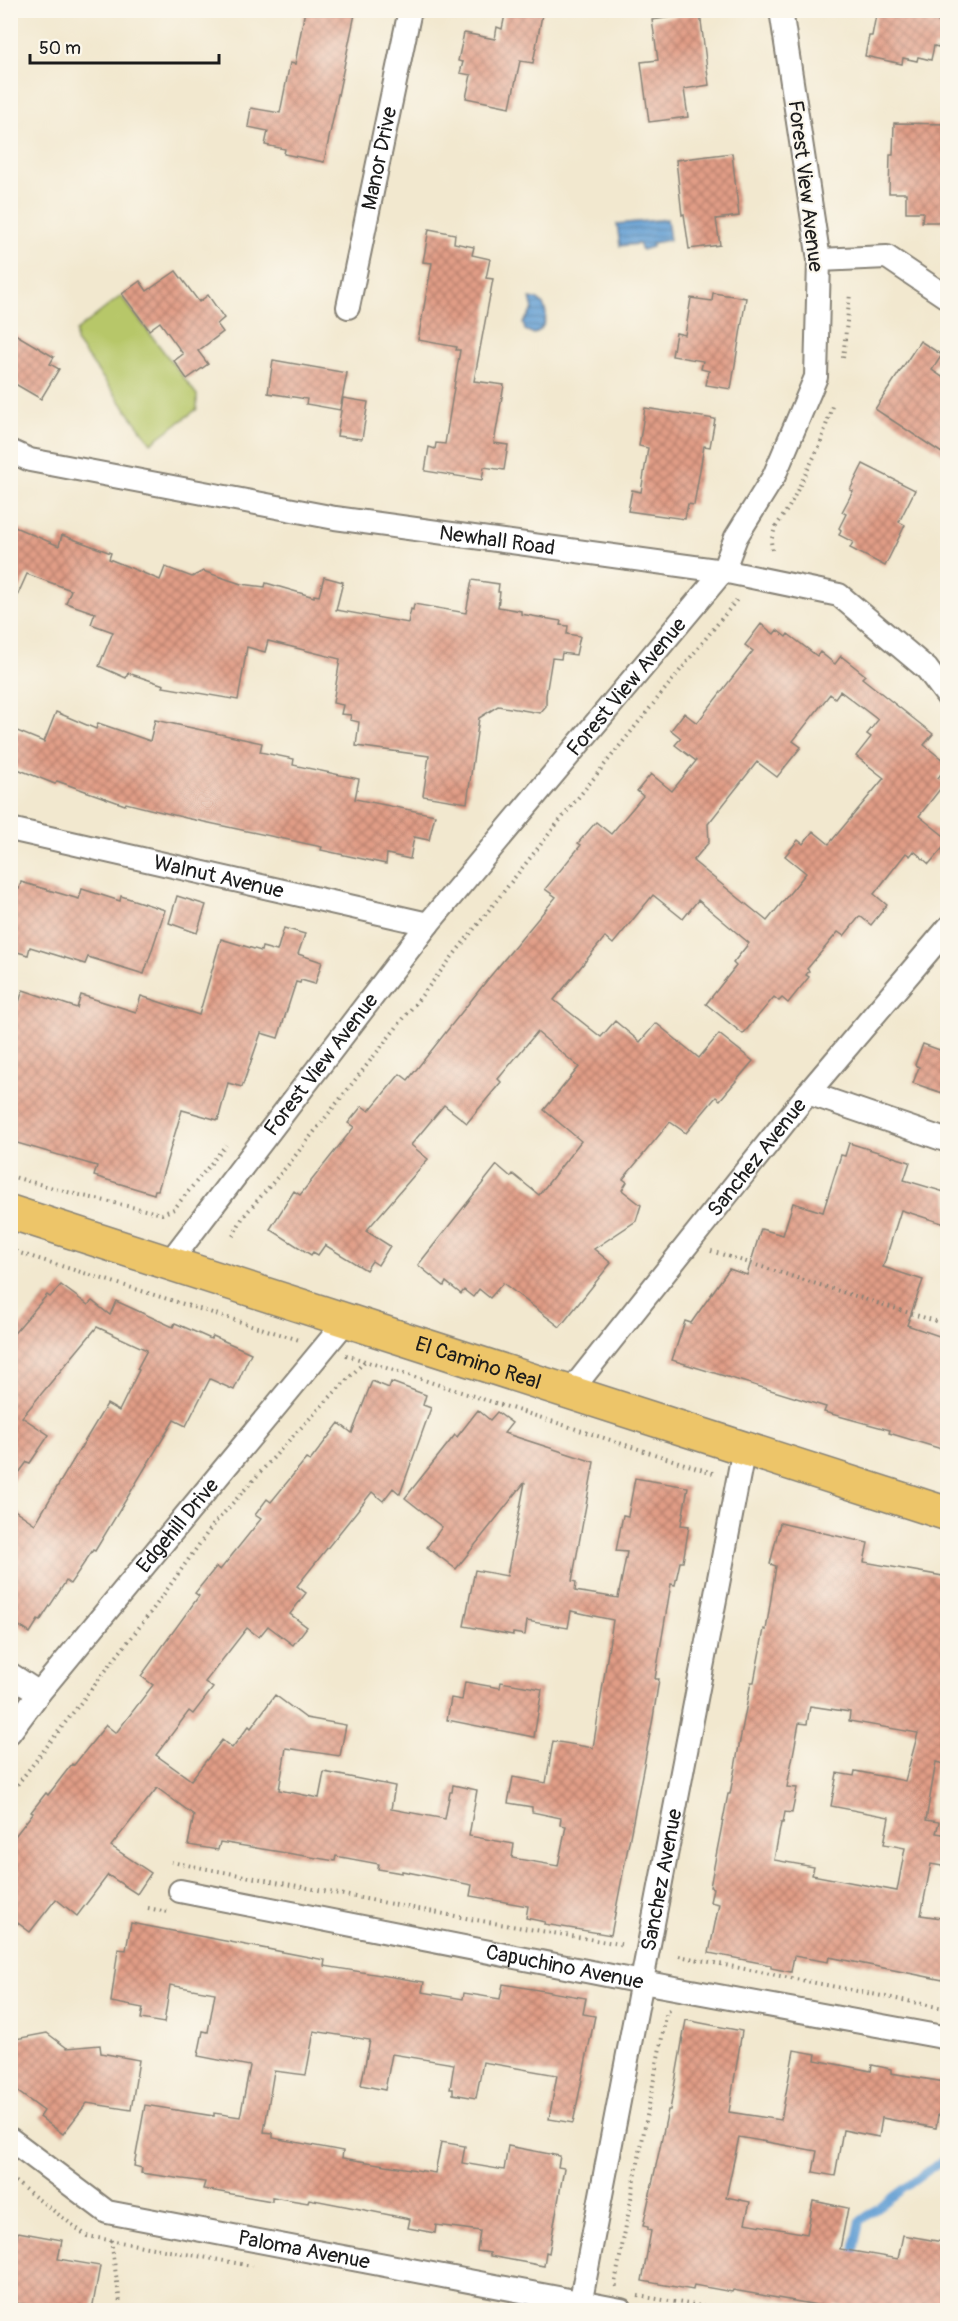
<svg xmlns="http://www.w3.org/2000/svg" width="958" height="2321" viewBox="0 0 958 2321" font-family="Pangolin,sans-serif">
  <defs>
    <pattern id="water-rules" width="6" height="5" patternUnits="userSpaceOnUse" patternTransform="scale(1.5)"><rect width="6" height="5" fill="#629ed3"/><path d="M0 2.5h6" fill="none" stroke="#5080aa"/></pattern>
    <pattern id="building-cross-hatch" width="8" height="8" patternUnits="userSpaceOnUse" patternTransform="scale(1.5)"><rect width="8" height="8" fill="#e19d86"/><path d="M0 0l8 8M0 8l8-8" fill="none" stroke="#b67f6d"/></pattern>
  </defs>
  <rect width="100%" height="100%" fill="#fbf7ec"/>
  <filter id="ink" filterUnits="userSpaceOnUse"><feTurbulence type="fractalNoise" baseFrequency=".0167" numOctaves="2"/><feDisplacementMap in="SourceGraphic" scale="12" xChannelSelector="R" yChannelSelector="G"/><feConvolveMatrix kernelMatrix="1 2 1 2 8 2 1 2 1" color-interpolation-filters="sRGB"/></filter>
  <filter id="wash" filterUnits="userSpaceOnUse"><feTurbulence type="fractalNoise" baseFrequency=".008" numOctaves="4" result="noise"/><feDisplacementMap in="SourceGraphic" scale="24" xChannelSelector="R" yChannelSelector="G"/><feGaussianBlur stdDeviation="1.35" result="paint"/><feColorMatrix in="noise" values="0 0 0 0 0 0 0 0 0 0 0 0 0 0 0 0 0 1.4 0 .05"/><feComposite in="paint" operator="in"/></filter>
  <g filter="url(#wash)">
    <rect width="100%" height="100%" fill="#f2e8cf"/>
    <path fill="#b7c769" stroke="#6a7242" stroke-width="1.5" d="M 121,296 L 197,395 L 197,409 L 151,443 L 76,342 L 76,331 Z"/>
    <g fill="url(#water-rules)" stroke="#3f5d78" stroke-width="1.5">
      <path d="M 667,219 L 670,240 L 652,243 L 652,247 L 642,250 L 639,244 L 620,246 L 617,224 Z"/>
      <path d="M 530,298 C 550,299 551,326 534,334 L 525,330 L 523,323 L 533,309 Z"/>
    </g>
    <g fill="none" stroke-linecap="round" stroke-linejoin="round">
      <path stroke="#629ed3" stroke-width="8" d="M 852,2260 L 860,2221 L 948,2156"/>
    </g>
    <g id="blocks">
      <g fill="url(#building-cross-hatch)" fill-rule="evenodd">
        <path d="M 305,10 L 354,10 L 355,14 L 324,162 L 284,154 L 285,149 L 265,145 L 268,131 L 248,127 L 251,108 L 280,113 L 290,63 L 295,64 Z"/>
        <path d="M 506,10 L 543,10 L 533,63 L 520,61 L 510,107 L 466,98 L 471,75 L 460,73 L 463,62 L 458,61 L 464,33 L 495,39 L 497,27 L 502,29 Z"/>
        <path d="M 877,10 L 925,10 L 940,14 L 938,22 L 948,24 L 948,49 L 934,46 L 931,60 L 918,57 L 917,61 L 903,58 L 902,64 L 865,56 L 869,36 L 872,36 Z"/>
        <path d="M 700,13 L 709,85 L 684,89 L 688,117 L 649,122 L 641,62 L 658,60 L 652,20 Z"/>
        <path d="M 894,123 L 948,124 L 946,188 L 948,189 L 948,222 L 922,222 L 923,212 L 906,212 L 906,193 L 889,193 L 890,155 L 893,155 Z"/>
        <path d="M 732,153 L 739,216 L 716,219 L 720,245 L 689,249 L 684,214 L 682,215 L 676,160 Z"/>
        <path d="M 429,229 L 455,234 L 454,243 L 474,247 L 472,255 L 490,259 L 486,278 L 493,279 L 474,381 L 504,385 L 494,443 L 508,445 L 504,470 L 484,467 L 482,480 L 425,471 L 429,447 L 435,449 L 436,443 L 445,444 L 460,350 L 456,350 L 457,347 L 418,340 L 432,263 L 423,262 Z"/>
        <path d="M 176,271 L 199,302 L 208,295 L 224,318 L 217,324 L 223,332 L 198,351 L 208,364 L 187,379 L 174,361 L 183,354 L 160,322 L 149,330 L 122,294 L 140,281 L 147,291 Z"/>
        <path d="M 713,293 L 746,298 L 731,389 L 706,385 L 709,371 L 701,369 L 703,361 L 672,356 L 676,333 L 685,335 L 691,298 L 712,301 Z"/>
        <path d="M 10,331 L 54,357 L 50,364 L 59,369 L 41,399 L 10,381 Z"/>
        <path d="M 920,341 L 942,355 L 932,370 L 948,381 L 948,457 L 875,409 Z"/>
        <path d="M 273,360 L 347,373 L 340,410 L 306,404 L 307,399 L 268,393 Z"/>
        <path d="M 343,398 L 368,402 L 362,439 L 337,436 Z"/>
        <path d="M 645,408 L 715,419 L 710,447 L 704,446 L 694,505 L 688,504 L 685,519 L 628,511 L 632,490 L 641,492 L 648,448 L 639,446 Z"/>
        <path d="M 863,464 L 915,490 L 899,522 L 905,525 L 885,566 L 850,548 L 853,542 L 839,535 L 841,530 L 839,528 L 846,514 L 842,512 L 853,491 L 850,490 Z"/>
        <path d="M 10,525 L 59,546 L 62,535 L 111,553 L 109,559 L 160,580 L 165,567 L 192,577 L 203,571 L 241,584 L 265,587 L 266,583 L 314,597 L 314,595 L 319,596 L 324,577 L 343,582 L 336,610 L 408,623 L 411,609 L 413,610 L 414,604 L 466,613 L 472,580 L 499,584 L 498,592 L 500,592 L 498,607 L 521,611 L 521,614 L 561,621 L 560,625 L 568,626 L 567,634 L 580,636 L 576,655 L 562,653 L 561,659 L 552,658 L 546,695 L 546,706 L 540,713 L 498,706 L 479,718 L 467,803 L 423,796 L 429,756 L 356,746 L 359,722 L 350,720 L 351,715 L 341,714 L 343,705 L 333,703 L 340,659 L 268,641 L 265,652 L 247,647 L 238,700 L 163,687 L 164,685 L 128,673 L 126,678 L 99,666 L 113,632 L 91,624 L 95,613 L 66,603 L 71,590 L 27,574 L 10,612 Z"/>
        <path d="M 761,624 L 774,634 L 777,630 L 786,637 L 788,634 L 817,656 L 820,652 L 835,664 L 841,656 L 865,675 L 862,678 L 933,734 L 924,745 L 948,764 L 938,778 L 945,783 L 919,816 L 948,839 L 948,842 L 929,864 L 914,851 L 910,856 L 906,853 L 874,894 L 887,905 L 871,925 L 860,916 L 844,936 L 838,932 L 807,969 L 809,971 L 806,975 L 809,977 L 788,1003 L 782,998 L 779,1001 L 774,997 L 743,1034 L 706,1004 L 736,966 L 733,963 L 749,943 L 698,900 L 683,919 L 653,895 L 613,944 L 605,937 L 554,1000 L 601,1037 L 615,1021 L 640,1042 L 656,1023 L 699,1058 L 719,1034 L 753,1061 L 720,1100 L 716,1097 L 686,1133 L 670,1122 L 623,1179 L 627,1182 L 622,1190 L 641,1205 L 636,1221 L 594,1249 L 611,1263 L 560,1327 L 503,1283 L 490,1298 L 479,1289 L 473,1297 L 464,1290 L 461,1294 L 446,1282 L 444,1286 L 418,1265 L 497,1165 L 511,1177 L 513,1174 L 539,1195 L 581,1141 L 544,1110 L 579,1067 L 537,1032 L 498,1079 L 501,1082 L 467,1123 L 444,1105 L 411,1145 L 428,1159 L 366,1231 L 390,1246 L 378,1265 L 372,1261 L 366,1270 L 325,1245 L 318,1255 L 313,1252 L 311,1255 L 270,1229 L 294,1191 L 300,1195 L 354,1127 L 348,1123 L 362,1106 L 369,1111 L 400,1074 L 408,1080 L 488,979 L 556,897 L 545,889 L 581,845 L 578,843 L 596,822 L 611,834 L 643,796 L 637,791 L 651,774 L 672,791 L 696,761 L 675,745 L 681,738 L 671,730 L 684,713 L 697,723 L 753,651 L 745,645 ZM 840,691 L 878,720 L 867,734 L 871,737 L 856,756 L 884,778 L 829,844 L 813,831 L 803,844 L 798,840 L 785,856 L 806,873 L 767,921 L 693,861 L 709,842 L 708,824 L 757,762 L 777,777 L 801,747 L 793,741 L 830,694 L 835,698 Z"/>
        <path d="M 56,712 L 96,729 L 98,723 L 150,741 L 155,720 L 262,743 L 260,752 L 294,759 L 293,765 L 359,779 L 355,799 L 435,815 L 429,840 L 414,837 L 410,859 L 387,854 L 386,864 L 321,850 L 322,847 L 186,818 L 126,803 L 125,805 L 57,781 L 55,784 L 10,766 L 10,728 L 44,742 Z"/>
        <path d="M 21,882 L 79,899 L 82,889 L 120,901 L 121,896 L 165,910 L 144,974 L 88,957 L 85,964 L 30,947 L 28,955 L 10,950 L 10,886 L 19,889 Z"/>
        <path d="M 177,896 L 206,905 L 197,933 L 169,923 Z"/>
        <path d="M 284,928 L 305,934 L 298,954 L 322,962 L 315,984 L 301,980 L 300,983 L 296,982 L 278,1038 L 261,1033 L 242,1087 L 228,1083 L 218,1120 L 182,1110 L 158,1190 L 155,1190 L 154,1194 L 94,1176 L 97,1166 L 10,1141 L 10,1016 L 14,1017 L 23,990 L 77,1008 L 81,995 L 136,1012 L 141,996 L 199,1015 L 221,939 L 261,951 L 262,947 L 277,951 Z"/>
        <path d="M 923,1044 L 948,1053 L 948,1095 L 913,1083 L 919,1067 L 915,1065 Z"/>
        <path d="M 849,1143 L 910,1162 L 904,1180 L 948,1193 L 948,1225 L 901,1210 L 883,1267 L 923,1280 L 907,1325 L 948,1339 L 948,1451 L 889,1433 L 890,1430 L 824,1412 L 826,1407 L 672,1360 L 685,1321 L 691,1323 L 729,1269 L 747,1275 L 761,1229 L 783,1235 L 793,1203 L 823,1212 L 841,1155 L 845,1156 Z"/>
        <path d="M 61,1285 L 88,1305 L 92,1301 L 110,1315 L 116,1301 L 173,1327 L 175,1323 L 211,1339 L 213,1336 L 251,1353 L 234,1390 L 210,1379 L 186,1426 L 174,1420 L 95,1551 L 93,1550 L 70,1584 L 66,1581 L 40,1621 L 38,1620 L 30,1633 L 10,1620 L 10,1507 L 35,1524 L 107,1404 L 119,1411 L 139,1370 L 137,1369 L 147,1350 L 97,1327 L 22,1417 L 49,1435 L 30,1463 L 27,1462 L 10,1485 L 10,1338 L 47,1295 L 50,1297 Z"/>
        <path d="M 372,1381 L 389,1388 L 391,1382 L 426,1395 L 423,1405 L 431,1408 L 400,1494 L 393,1488 L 383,1501 L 372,1492 L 297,1586 L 306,1593 L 290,1614 L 307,1627 L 293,1645 L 268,1626 L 259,1637 L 247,1628 L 205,1682 L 213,1688 L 193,1714 L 189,1711 L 156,1755 L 191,1780 L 222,1740 L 232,1748 L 249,1726 L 251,1728 L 275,1695 L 306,1718 L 346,1725 L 340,1756 L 286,1748 L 279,1790 L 319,1798 L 324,1772 L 395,1786 L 391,1809 L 445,1819 L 450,1792 L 452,1792 L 453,1785 L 477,1790 L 469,1836 L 514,1844 L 512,1858 L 558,1866 L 566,1826 L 560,1825 L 561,1818 L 532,1812 L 532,1807 L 508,1803 L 513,1777 L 546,1783 L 553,1741 L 593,1748 L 613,1620 L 571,1611 L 568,1628 L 527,1621 L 525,1635 L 513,1633 L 513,1635 L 464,1626 L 475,1570 L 507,1576 L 525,1482 L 456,1569 L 427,1547 L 442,1527 L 405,1498 L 455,1435 L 457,1437 L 478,1410 L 490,1420 L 497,1412 L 512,1423 L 504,1433 L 594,1462 L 572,1581 L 576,1582 L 575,1591 L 618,1598 L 627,1552 L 616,1551 L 623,1515 L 628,1516 L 635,1478 L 688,1487 L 681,1525 L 689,1526 L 683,1562 L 680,1562 L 675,1585 L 671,1584 L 655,1679 L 659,1679 L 653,1718 L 611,1935 L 544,1924 L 545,1922 L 526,1918 L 528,1906 L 470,1896 L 472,1885 L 402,1871 L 402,1873 L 378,1869 L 379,1864 L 336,1856 L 335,1861 L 220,1842 L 218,1850 L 188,1845 L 194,1815 L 157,1788 L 111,1846 L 151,1873 L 137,1894 L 108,1875 L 77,1916 L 56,1899 L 30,1932 L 10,1917 L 10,1837 L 15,1836 L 33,1813 L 31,1812 L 46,1793 L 48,1795 L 72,1764 L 74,1765 L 106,1725 L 116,1733 L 153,1685 L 141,1676 L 199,1596 L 195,1593 L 216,1567 L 220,1570 L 261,1519 L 255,1515 L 267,1499 L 271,1502 L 306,1459 L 310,1461 L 339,1423 L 352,1433 Z"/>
        <path d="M 780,1523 L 868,1543 L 864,1562 L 948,1577 L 948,1765 L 936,1762 L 926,1820 L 939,1822 L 936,1833 L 948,1835 L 948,1867 L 931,1864 L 921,1915 L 948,1919 L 948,1981 L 829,1957 L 828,1962 L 794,1956 L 791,1972 L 771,1968 L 771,1965 L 709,1953 L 719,1904 L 710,1902 L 713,1888 L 710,1887 L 728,1794 L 730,1794 L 751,1682 L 754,1682 L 764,1629 L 766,1630 L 776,1566 L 770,1564 ZM 810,1706 L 850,1712 L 849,1721 L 918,1733 L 905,1781 L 855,1771 L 854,1776 L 837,1773 L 831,1806 L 889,1817 L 884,1844 L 905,1848 L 897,1891 L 812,1875 L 814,1867 L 774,1860 L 781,1823 L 783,1823 L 785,1812 L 792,1813 L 797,1788 L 787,1787 L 799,1723 L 807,1724 Z"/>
        <path d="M 465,1682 L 500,1688 L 501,1682 L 542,1689 L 534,1737 L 447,1720 L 451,1698 L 462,1700 Z"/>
        <path d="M 131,1923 L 325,1960 L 324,1966 L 424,1982 L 422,1992 L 463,1999 L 464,1993 L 500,1999 L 503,1984 L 586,1998 L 583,2014 L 595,2016 L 573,2123 L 549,2119 L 557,2075 L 483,2062 L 476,2098 L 453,2094 L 453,2089 L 450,2089 L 454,2064 L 392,2054 L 385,2090 L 361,2085 L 370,2040 L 314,2031 L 306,2075 L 274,2071 L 264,2132 L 273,2133 L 273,2138 L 343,2151 L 342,2158 L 435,2173 L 441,2142 L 465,2146 L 462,2163 L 504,2170 L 508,2146 L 560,2156 L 558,2167 L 564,2168 L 549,2253 L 546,2252 L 544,2266 L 490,2256 L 490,2253 L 477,2251 L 480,2231 L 436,2225 L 435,2233 L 408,2228 L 410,2219 L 355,2208 L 309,2199 L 308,2203 L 272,2197 L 272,2201 L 203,2189 L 205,2182 L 141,2173 L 142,2168 L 134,2166 L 145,2105 L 214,2116 L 214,2113 L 240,2117 L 250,2066 L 198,2056 L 203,2031 L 208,2032 L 215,1993 L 170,1985 L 164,2023 L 141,2019 L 143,2008 L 111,2002 L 118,1949 L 126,1950 Z"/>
        <path d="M 686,2020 L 742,2031 L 729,2112 L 781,2120 L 794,2050 L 816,2054 L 815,2060 L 871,2071 L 872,2065 L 891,2069 L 891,2073 L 944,2082 L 944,2085 L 948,2086 L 948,2117 L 938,2115 L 936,2128 L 882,2118 L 879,2137 L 843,2130 L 835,2176 L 813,2172 L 817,2151 L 739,2137 L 726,2197 L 750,2202 L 745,2223 L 807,2234 L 813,2201 L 848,2208 L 840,2249 L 898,2259 L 903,2235 L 948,2243 L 948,2310 L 866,2310 L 834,2305 L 834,2308 L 733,2290 L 732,2292 L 694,2285 L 693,2290 L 642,2281 L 651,2231 L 648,2230 L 648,2227 L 643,2226 L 668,2110 L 670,2110 Z"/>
        <path d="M 47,2033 L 67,2048 L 100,2045 L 101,2053 L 139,2060 L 131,2110 L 87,2103 L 63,2134 L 40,2117 L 44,2111 L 10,2086 L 10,2040 Z"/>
        <path d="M 18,2232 L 62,2240 L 58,2259 L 100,2266 L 92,2310 L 54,2310 L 10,2302 L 10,2269 Z"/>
      </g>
    </g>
  </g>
  <g filter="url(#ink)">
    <use href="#blocks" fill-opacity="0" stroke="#878276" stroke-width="1.5"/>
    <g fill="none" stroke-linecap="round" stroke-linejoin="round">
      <defs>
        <g id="street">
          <path d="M 819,260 L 887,257 L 948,298"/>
          <path id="s1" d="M 348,307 L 410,10"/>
          <path id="s2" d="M 10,451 L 30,460 L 335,518 L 723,571 L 839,595 L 927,669 L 948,697"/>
          <path id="s3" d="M 10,829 L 428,924"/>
          <path d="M 808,1093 L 948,1141"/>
          <path id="s4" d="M 169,1263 L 428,924 L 723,571 L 736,537 L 774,476 L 816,377 L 819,260 L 781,10"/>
          <path id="s5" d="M 570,1392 L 808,1093 L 948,928"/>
          <path d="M 10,1674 L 39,1693"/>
          <path id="s6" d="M 10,1732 L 39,1693 L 347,1320"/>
          <path id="s7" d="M 180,1891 L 642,1982 L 948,2038"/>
          <path id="s8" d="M 10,2139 L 107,2212 L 621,2310"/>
          <path id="s9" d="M 579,2310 L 744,1448"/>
        </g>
        <g id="primary">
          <path id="s10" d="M 10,1212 L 948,1514"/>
        </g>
      </defs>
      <use href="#street" stroke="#878276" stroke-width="26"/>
      <use href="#primary" stroke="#878276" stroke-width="36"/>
      <g stroke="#878276" stroke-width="4" stroke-dasharray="1.5 4.5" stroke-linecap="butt">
        <path d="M 843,358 L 850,294"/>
        <path d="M 772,550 L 771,541 L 775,528 L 789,507 L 820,445 L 833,403"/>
        <path d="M 10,1176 L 75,1194 L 162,1214 L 174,1209 L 226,1145"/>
        <path d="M 233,1236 L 243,1217 L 288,1165 L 549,834 L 739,597"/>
        <path d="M 10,1250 L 299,1340"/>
        <path d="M 711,1251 L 948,1325"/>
        <path d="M 346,1355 L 716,1474"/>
        <path d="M 10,1794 L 151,1612 L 213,1525 L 292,1437 L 365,1361"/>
        <path d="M 171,1862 L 476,1920 L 625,1945"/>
        <path d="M 148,1908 L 168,1912"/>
        <path d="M 679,1956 L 948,2009"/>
        <path d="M 10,2178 L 87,2236 L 252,2266"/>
        <path d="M 111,2240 L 121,2310"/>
        <path d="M 616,2287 L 615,2283 L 667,2011 L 670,2010"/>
        <path d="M 638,2296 L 726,2310"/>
      </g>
      <use href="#street" stroke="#fff" stroke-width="22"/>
      <use href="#primary" stroke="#edc569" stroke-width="33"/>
    </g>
  </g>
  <g text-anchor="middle" stroke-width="4.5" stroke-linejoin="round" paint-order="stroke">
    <g font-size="21" fill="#1c1c1c" stroke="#fbf7ec">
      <text dy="7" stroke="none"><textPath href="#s1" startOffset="152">Manor Drive</textPath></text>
      <text transform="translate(806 186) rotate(83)" y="7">Forest View Avenue</text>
      <text dy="7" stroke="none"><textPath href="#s2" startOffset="496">Newhall Road</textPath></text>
      <text dy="7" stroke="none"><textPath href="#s4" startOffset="736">Forest View Avenue</textPath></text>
      <text dy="7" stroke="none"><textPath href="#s3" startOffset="214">Walnut Avenue</textPath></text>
      <text dy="7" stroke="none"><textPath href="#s4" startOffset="250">Forest View Avenue</textPath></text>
      <text dy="7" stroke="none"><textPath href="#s5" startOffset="300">Sanchez Avenue</textPath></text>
      <text dy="7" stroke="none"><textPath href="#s10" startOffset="492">El Camino Real</textPath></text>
      <text dy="7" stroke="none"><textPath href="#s6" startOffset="266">Edgehill Drive</textPath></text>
      <text dy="7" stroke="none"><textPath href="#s9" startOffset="438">Sanchez Avenue</textPath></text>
      <text dy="7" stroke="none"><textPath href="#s7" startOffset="392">Capuchino Avenue</textPath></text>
      <text dy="7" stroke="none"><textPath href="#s8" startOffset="322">Paloma Avenue</textPath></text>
    </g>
  </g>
  <rect width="958" height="2321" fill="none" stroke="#fbf7ec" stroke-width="36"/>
  <path d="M30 54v9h189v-9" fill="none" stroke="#1c1c1c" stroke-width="3"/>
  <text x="39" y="54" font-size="18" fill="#1c1c1c" stroke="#fbf7ec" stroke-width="4.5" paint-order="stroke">50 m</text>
</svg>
